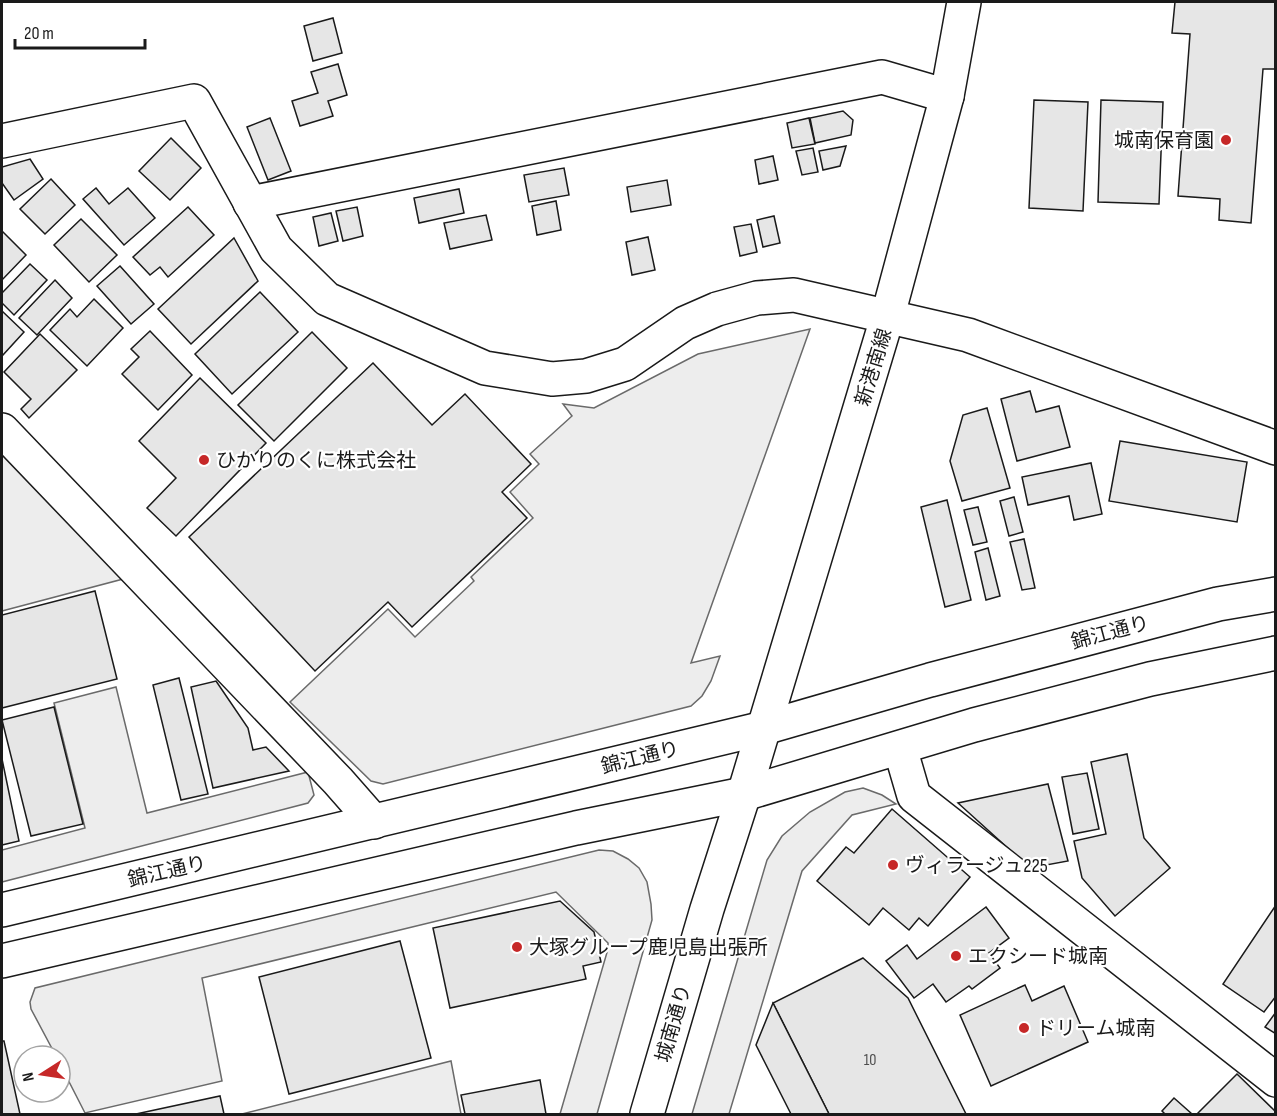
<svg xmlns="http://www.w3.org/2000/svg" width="1277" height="1116" viewBox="0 0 1277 1116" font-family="'Sofia Sans Condensed','Noto Sans JP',sans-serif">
  <rect width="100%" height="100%" fill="#fff"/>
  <g fill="#ededed" stroke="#6a6a6a" stroke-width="1.5">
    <path d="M 810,329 L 691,663 L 720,656 L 711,681 L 702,696 L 691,706 L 383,784 L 371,781 L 290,702 L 388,609 L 415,637 L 474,581 L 471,577 L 533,518 L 510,492 L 539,464 L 530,454 L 572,416 L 563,404 L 594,408 L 698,354 Z"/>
    <path d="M 2,453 L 123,579 L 2,611 Z"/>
    <path d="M 116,687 L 147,813 L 308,772 L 314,795 L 308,803 L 2,882 L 2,850 L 85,828 L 54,703 Z"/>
    <path d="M 863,788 L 882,795 L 896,804 L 852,815 L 802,871 L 729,1114 L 692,1114 L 767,860 L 782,836 L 810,812 L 845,792 Z"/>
    <path d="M 599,850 L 613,851 L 628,859 L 639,868 L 647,882 L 651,904 L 652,920 L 597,1114 L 560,1114 L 608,949 L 608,943 L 556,892 L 202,978 L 222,1081 L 85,1113 L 60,1064 L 60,1056 L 56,1056 L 31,1009 L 30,1002 L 35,988 Z"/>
    <path d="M 451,1061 L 461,1114 L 242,1114 Z"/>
  </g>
  <g fill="#e6e6e6" stroke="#1a1a1a" stroke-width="1.5">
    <path d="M 1175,2 L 1276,2 L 1276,69 L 1263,69 L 1251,223 L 1219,220 L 1220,199 L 1178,196 L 1190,34 L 1172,33 Z"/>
    <path d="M 333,18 L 342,53 L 313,61 L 304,26 Z"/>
    <path d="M 338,64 L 347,95 L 328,101 L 333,116 L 300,126 L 292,101 L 318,93 L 311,72 Z"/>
    <path d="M 1034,100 L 1088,102 L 1083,211 L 1029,208 Z"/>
    <path d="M 1101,100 L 1163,102 L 1159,204 L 1098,202 Z"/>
    <path d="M 843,111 L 853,120 L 851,135 L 815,143 L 810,118 Z"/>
    <path d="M 270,118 L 291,171 L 268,180 L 247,127 Z"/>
    <path d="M 809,118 L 815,144 L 792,148 L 787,123 Z"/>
    <path d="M 171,138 L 201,168 L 170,200 L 139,171 Z"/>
    <path d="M 846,146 L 840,166 L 823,170 L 819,151 Z"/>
    <path d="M 813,148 L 818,172 L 802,175 L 796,151 Z"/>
    <path d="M 773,156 L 778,180 L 759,184 L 755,160 Z"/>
    <path d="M 30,159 L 43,179 L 14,200 L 2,183 L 2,167 Z"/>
    <path d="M 564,168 L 569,195 L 529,202 L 524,175 Z"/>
    <path d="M 51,179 L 75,205 L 45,234 L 20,209 Z"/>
    <path d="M 667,180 L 671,205 L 631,212 L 627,187 Z"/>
    <path d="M 96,188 L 109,204 L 128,188 L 155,218 L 124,245 L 83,199 Z"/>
    <path d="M 459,189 L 464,213 L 419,223 L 414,198 Z"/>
    <path d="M 556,201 L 561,230 L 537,235 L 532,206 Z"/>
    <path d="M 188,207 L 214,235 L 168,277 L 160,267 L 150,275 L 133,257 Z"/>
    <path d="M 357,207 L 363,236 L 343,241 L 336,211 Z"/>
    <path d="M 331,213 L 338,241 L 319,246 L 313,217 Z"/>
    <path d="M 486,215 L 492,240 L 450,249 L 444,223 Z"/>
    <path d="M 774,216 L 780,243 L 763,247 L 757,220 Z"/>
    <path d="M 81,219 L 117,255 L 89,282 L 54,245 Z"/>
    <path d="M 751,224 L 757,252 L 740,256 L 734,227 Z"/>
    <path d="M 2,231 L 26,255 L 2,280 Z"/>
    <path d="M 648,237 L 655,270 L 632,275 L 626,242 Z"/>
    <path d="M 234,238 L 258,281 L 191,344 L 158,309 Z"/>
    <path d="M 30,264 L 47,280 L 14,315 L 2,303 L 2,293 Z"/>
    <path d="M 120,266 L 154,304 L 131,324 L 97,286 Z"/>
    <path d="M 55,280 L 72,298 L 37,335 L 19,318 Z"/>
    <path d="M 260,292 L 298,332 L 232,394 L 195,354 Z"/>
    <path d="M 94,299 L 123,328 L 87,366 L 50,330 L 70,309 L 77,317 Z"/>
    <path d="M 2,311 L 24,332 L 2,356 Z"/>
    <path d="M 150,331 L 192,375 L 158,410 L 122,374 L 139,357 L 131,349 Z"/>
    <path d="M 312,332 L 347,368 L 274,441 L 238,405 Z"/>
    <path d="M 40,334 L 77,370 L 29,418 L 21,409 L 31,399 L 4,372 Z"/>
    <path d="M 373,363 L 432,425 L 465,394 L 531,464 L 502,492 L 527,518 L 412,627 L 388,602 L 315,671 L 189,537 Z"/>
    <path d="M 200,378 L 266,443 L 176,536 L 147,508 L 176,478 L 139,441 Z"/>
    <path d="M 1030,391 L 1036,412 L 1059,406 L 1070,447 L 1017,461 L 1001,399 Z"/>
    <path d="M 987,408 L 1010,488 L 962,501 L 950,461 L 963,415 Z"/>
    <path d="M 1120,441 L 1247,462 L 1237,522 L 1109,501 Z"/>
    <path d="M 1091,463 L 1102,514 L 1074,520 L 1069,496 L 1028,505 L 1022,477 Z"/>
    <path d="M 1014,497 L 1023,532 L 1009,536 L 1000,501 Z"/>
    <path d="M 947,500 L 971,600 L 945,607 L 921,507 Z"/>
    <path d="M 978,507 L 987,542 L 973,545 L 964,510 Z"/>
    <path d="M 1024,539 L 1035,588 L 1022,590 L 1010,542 Z"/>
    <path d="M 988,548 L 1000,596 L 986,600 L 975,552 Z"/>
    <path d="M 95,591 L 117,679 L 2,708 L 2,615 Z"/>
    <path d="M 179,678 L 208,794 L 181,800 L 153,685 Z"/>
    <path d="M 216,681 L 248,728 L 253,750 L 266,747 L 289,771 L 213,788 L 191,687 Z"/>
    <path d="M 54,707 L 83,824 L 31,836 L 2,720 Z"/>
    <path d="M 1127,754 L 1144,838 L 1170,868 L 1115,916 L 1082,878 L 1074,841 L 1106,834 L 1091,762 Z"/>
    <path d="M 2,759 L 19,841 L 2,845 Z"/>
    <path d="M 1087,773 L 1099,829 L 1073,834 L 1062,777 Z"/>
    <path d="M 1048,784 L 1068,861 L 1030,868 L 958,803 Z"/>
    <path d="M 892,809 L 970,877 L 928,926 L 919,918 L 909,930 L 883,908 L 869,925 L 817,881 L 846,847 L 854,853 Z"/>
    <path d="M 560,901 L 594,932 L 601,962 L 583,966 L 586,979 L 450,1008 L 433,928 Z"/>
    <path d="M 1276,905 L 1276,996 L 1264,1012 L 1223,984 Z"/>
    <path d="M 986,907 L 1009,938 L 989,953 L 1000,968 L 972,989 L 969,986 L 946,1002 L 933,984 L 914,998 L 886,961 L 907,945 L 917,959 Z"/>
    <path d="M 400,941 L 431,1058 L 289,1094 L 259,977 Z"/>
    <path d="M 863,958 L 908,998 L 966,1114 L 829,1114 L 773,1003 Z"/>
    <path d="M 1025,985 L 1032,1001 L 1064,986 L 1088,1042 L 991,1086 L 960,1015 Z"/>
    <path d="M 773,1003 L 829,1114 L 791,1114 L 756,1045 Z"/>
    <path d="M 1276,1012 L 1276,1034 L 1265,1027 Z"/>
    <path d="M 2,1041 L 4,1041 L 20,1114 L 2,1114 Z"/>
    <path d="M 1237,1074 L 1276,1112 L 1276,1114 L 1197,1114 Z"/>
    <path d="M 540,1080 L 546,1114 L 465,1114 L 461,1095 Z"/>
    <path d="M 220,1096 L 224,1114 L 134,1114 L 136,1114 Z"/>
    <path d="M 1174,1098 L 1192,1114 L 1165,1114 L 1162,1111 Z"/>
  </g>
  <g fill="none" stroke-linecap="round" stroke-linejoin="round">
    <defs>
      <g id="minor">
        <path d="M 2,141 L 194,101 L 276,249 L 327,299 L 485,368 L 552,379 L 586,376 L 625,364 L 685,323 L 717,309 L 757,298 L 794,295 L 968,335 L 1276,448"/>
        <path d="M 250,203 L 882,77 L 947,96"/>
        <path d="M 2,430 L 338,781 L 374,822"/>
        <path d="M 900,748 L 914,796 L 1276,1080"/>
        <path d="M 647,1114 L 707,909 L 744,794 L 888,315 L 947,96 L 964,2"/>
      </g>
      <g id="highway">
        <path d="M 2,910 L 764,728 L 930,680 L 1218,604 L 1276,594"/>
        <path d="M 2,961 L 576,828 L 744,794 L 974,725 L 1150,679 L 1276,653"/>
      </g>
    </defs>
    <use href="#minor" stroke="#1a1a1a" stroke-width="36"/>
    <use href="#highway" stroke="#1a1a1a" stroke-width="36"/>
    <use href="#minor" stroke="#fff" stroke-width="33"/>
    <use href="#highway" stroke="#fff" stroke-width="33"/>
  </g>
  <g fill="#c62828" stroke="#fff" stroke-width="2">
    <circle cx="1226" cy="140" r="6"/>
    <circle cx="204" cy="460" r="6"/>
    <circle cx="893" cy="865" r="6"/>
    <circle cx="517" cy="947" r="6"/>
    <circle cx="956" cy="956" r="6"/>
    <circle cx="1024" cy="1028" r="6"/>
  </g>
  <g text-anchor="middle" stroke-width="4.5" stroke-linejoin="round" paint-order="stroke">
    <g font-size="16" fill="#4d4d4d">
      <text x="870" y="1065">10</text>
    </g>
    <g font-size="20" fill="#1a1a1a" stroke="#fff" text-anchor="start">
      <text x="1214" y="147" text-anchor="end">城南保育園</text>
      <text x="216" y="467">ひかりのくに株式会社</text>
      <text x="905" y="872">ヴィラージュ225</text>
      <text x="529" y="954">大塚グループ鹿児島出張所</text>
      <text x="968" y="963">エクシード城南</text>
      <text x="1036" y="1035">ドリーム城南</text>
    </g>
    <g font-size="20" fill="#1a1a1a" stroke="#fff">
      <text transform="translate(873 367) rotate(-73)" y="7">新港南線</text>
      <text transform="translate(1110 632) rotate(-15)" y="7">錦江通り</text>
      <text transform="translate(640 757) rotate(-14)" y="7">錦江通り</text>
      <text transform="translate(167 871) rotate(-13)" y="7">錦江通り</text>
      <text transform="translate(673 1023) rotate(-74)" y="7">城南通り</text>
    </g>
  </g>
  <rect width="1277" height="1116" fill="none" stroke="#1a1a1a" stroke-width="6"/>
  <g transform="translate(42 1074) rotate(258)"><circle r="28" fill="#ffffff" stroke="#a3a3a3" stroke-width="1.5"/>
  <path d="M0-4.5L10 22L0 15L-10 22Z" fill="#c62828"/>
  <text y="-9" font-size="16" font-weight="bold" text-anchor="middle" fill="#1a1a1a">N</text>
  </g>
  <path d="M15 39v9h130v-9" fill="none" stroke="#1a1a1a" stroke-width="3"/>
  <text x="24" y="39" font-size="18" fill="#1a1a1a" stroke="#ffffff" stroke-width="4.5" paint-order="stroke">20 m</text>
</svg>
